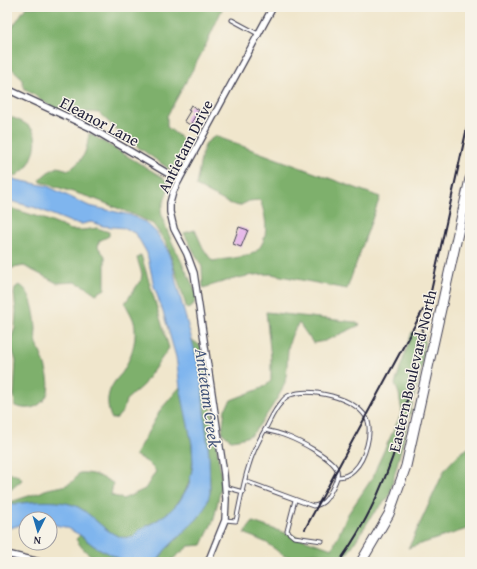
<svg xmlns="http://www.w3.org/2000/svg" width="477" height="569" viewBox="0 0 477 569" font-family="'Gentium Book Plus',serif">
  <rect width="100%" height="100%" fill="#f7f3e8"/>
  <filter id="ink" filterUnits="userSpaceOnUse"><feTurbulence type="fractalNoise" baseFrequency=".025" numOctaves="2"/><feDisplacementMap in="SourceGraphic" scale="8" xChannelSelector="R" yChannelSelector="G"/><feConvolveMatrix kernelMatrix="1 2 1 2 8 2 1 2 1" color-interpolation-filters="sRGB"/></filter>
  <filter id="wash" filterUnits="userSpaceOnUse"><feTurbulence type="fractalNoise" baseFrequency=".012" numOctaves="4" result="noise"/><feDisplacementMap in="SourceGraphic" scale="16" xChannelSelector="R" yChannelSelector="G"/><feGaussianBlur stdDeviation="0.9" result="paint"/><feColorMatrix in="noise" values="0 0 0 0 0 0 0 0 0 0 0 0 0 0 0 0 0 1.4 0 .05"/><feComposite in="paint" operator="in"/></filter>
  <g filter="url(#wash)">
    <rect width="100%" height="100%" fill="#f0e6cc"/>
    <g fill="#7eb06c" stroke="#506954">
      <path d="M 26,7 L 223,7 L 204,49 L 167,116 L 167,127 L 184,140 L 182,151 L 172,171 L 128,140 L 99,113 L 88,112 L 76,113 L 53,108 L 24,88 L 21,77 L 7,64 L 7,35 Z"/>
      <path d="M 7,116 C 15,118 24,122 30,127 C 41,137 34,158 26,168 C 23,171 19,173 16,176 L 7,174 Z"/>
      <path d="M 89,133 L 162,177 L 170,184 L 161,211 L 163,220 L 171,240 L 198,296 L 192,307 L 187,309 L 167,244 L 153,224 L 137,216 L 95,199 L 41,182 L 40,179 L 48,172 L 58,167 L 69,170 C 84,160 87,151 89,133 Z"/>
      <path d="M 215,136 L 380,197 L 347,289 L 271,274 C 247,274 226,281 203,288 L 202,267 L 184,233 L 195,230 L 203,248 L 212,261 C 223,259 246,258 255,252 C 271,240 266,215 260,200 L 249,201 L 239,206 L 228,203 L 196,186 L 202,153 L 206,143 Z"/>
      <path d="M 7,207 L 42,218 L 71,230 L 83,230 L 97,228 L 109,232 L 109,236 L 99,241 L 98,247 L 105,256 L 105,289 L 96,294 L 86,287 L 75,282 L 57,283 L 24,266 L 7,269 Z"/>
      <path d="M 141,255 L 169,348 L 143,385 L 126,400 L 123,411 L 117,418 L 112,419 C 107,410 106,396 112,386 C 115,379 122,375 125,368 C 131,356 136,343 135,329 C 135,319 129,312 125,303 L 141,280 L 142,274 L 137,258 Z"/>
      <path d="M 19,285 C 32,290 35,315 36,328 C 36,332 35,336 36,340 C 41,358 59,388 41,403 C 33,410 24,409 15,406 L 14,395 L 16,361 L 11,345 L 11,339 L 15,328 L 16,311 L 14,294 L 15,288 Z"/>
      <path d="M 266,312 L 354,322 L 360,325 L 325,341 L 313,343 L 299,323 C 283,345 290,358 285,382 C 284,390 258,429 252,434 C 246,438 238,439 231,440 L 222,433 L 225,409 L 231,400 L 262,388 L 271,381 L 271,358 Z"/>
      <path d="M 412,332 L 425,334 L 422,365 L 389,497 L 373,514 L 342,562 L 334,562 L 318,553 L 306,554 L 295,557 L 284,556 L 267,543 L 244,533 L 253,522 L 332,549 L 348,514 L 373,477 L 377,466 L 402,412 L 399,394 L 395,384 Z"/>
      <path d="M 191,339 L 202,347 L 222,482 L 214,519 L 202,545 L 189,546 L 169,562 L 152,562 L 159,559 L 165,550 L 183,533 L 210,493 L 209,455 L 204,412 L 202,383 L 199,366 Z"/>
      <path d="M 180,387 C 189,430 207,475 171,510 C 160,521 143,525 133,537 C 129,537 124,538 121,537 C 104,533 93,515 78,507 C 60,499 26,502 7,505 L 7,503 L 41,492 C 50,486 64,489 73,481 C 75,479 77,476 79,473 C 92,472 102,477 113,483 L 111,495 L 123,499 L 145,489 L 156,471 L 147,462 L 135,455 L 161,409 Z"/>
      <path d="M 470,447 L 470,528 L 408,548 L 411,543 L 445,469 L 460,453 Z"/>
      <path d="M 7,472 L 19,476 L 22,480 L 7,493 Z"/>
      <path d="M 80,535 L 94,546 L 127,562 C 105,562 88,560 76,539 Z"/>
    </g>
    <path fill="#7fb5ee" stroke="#506c94" d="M 7,178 L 47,186 L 89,206 L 130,215 L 145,222 L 156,232 L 167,249 L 173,266 L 176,282 L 199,366 L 202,383 L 204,412 L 209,455 L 210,493 L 205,509 L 197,519 L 165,550 L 159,559 L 152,562 L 126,562 L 94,546 L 80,535 L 65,527 L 50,524 L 50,519 L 26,519 L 26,523 L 7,529 L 7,505 C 26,502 60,498 78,507 C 93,515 104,532 121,537 C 124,538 129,537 133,537 L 139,530 L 156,521 L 169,512 L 179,502 L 189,485 L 193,464 L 192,444 L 180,387 L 176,357 L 164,315 L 154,286 L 147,253 L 136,234 L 125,228 L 103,226 L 91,222 L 82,224 L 73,223 L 36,208 L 7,200 Z"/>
    <g id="blocks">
      <g fill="#e3adea">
        <path d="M 191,105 L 199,110 L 190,125 L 184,121 L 190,111 L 188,110 Z"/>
        <path d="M 239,227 L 248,230 L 241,247 L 233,244 Z"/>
      </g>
    </g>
  </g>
  <g filter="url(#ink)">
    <use href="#blocks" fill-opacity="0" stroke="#413f51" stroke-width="1"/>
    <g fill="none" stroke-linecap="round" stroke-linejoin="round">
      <defs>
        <g id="lane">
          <path d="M 232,20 L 258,34"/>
          <path d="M 245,481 L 313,506 C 323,505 327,499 331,491 C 334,485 339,477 337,470 C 333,458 297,440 286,436 C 279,433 272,432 265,430"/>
          <path d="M 225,487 L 243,492"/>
          <path d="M 295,500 L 287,531 L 294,537 L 322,541"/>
          <path d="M 225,520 L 236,521 C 240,503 243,483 249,465 C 253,451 260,438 267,426 C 271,418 275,409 281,403 C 283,400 287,396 290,395 C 311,387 354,398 366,417 C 374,430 365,460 354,470 C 349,475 343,477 337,477"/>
        </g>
        <g id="street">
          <path d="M 7,89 L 89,127 L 179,180"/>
          <path d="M 7,554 L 40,562"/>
          <path d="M 208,562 L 225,520 L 226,499 L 224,474 L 194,273 L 187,254 L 174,229 L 170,212 L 170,203 L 173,192 L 179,180 L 273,7"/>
        </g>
        <path id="primary" d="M 361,562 L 389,514 L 406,466 L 470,179"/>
      </defs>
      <use href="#lane" stroke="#413f51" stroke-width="5"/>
      <use href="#street" stroke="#413f51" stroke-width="8"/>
      <use href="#primary" stroke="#413f51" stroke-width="11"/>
      <use href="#lane" stroke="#fff" stroke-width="3"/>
      <use href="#street" stroke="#fff" stroke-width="5.5"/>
      <use href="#primary" stroke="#fff" stroke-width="9"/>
      <g stroke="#22223b" stroke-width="2">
        <path d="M 305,529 L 423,310"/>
        <path d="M 339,562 C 366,524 386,481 399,437 L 470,114"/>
      </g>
    </g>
  </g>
  <g text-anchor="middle" stroke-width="3" stroke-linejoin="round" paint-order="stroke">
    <g font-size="16" fill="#22223b" stroke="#f7f3e8">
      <text transform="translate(100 121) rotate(28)" y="6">Eleanor Lane</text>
      <text transform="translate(185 146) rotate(-63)" y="6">Antietam Drive</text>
      <text transform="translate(412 371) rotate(-77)" y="6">Eastern Boulevard North</text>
    </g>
    <g font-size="17" font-style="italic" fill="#43557a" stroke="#f7f3e8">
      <text transform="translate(208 398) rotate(82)" y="6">Antietam Creek</text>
    </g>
  </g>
  <rect width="477" height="569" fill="none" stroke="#f7f3e8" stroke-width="24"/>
  <g transform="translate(38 531) rotate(185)"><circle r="19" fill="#f7f3e8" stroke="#a29fa3"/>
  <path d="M0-3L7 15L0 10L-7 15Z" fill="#1f6fb2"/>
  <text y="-6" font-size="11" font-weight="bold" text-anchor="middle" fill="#22223b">N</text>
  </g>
</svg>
